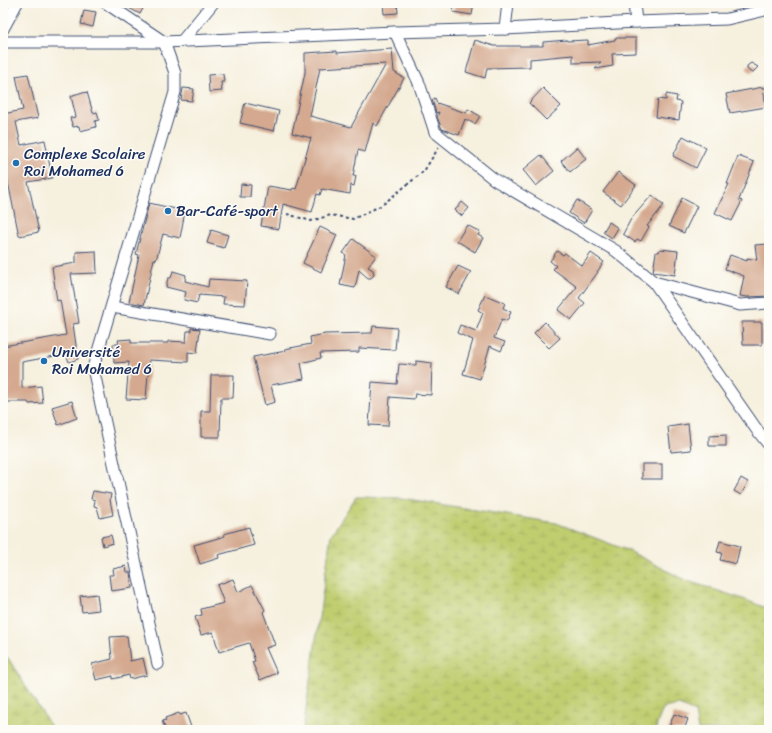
<svg xmlns="http://www.w3.org/2000/svg" width="772" height="733" viewBox="0 0 772 733" font-family="Sriracha,sans-serif">
  <defs>
    <pattern id="wetland-marsh" width="20" height="14" patternUnits="userSpaceOnUse"><rect width="20" height="14" fill="#c0ce6f"/><path d="M1 5h8M5 5V1M11 12h8M15 12V8" fill="none" stroke="#a4b163"/></pattern>
  </defs>
  <rect width="100%" height="100%" fill="#fdfcf7"/>
  <filter id="ink" filterUnits="userSpaceOnUse"><feTurbulence type="fractalNoise" baseFrequency=".025" numOctaves="2"/><feDisplacementMap in="SourceGraphic" scale="8" xChannelSelector="R" yChannelSelector="G"/><feConvolveMatrix kernelMatrix="1 2 1 2 8 2 1 2 1" color-interpolation-filters="sRGB"/></filter>
  <filter id="wash" filterUnits="userSpaceOnUse"><feTurbulence type="fractalNoise" baseFrequency=".012" numOctaves="4" result="noise"/><feDisplacementMap in="SourceGraphic" scale="16" xChannelSelector="R" yChannelSelector="G"/><feGaussianBlur stdDeviation="0.9" result="paint"/><feColorMatrix in="noise" values="0 0 0 0 0 0 0 0 0 0 0 0 0 0 0 0 0 1.4 0 .05"/><feComposite in="paint" operator="in"/></filter>
  <g filter="url(#wash)">
    <rect width="100%" height="100%" fill="#f6f0de"/>
    <g fill="url(#wetland-marsh)" stroke="#6e7e66">
      <path d="M 356,497 L 401,498 L 556,523 L 629,551 L 685,580 L 740,598 L 769,609 L 769,730 L 698,730 L 695,712 L 679,705 L 663,708 L 657,724 L 656,730 L 303,730 L 331,535 Z"/>
      <path d="M 3,655 L 8,658 L 53,730 L 3,730 Z"/>
    </g>
    <g id="blocks">
      <g fill="#d4a98f" fill-rule="evenodd">
        <path d="M 120,3 L 146,3 L 140,14 Z"/>
        <path d="M 383,3 L 397,3 L 398,13 L 384,14 Z"/>
        <path d="M 455,3 L 474,3 L 472,15 L 453,12 Z"/>
        <path d="M 84,10 L 96,12 L 93,27 L 81,24 Z"/>
        <path d="M 615,38 L 636,38 L 636,53 L 612,54 L 613,66 L 595,69 L 601,62 L 573,63 L 573,55 L 530,59 L 530,67 L 487,68 L 485,78 L 466,72 L 475,40 L 494,46 L 543,46 L 543,42 L 567,40 L 567,41 L 588,40 L 588,45 L 615,40 Z"/>
        <path d="M 392,49 L 394,72 L 404,78 L 377,126 L 373,123 L 365,152 L 358,150 L 353,176 L 356,176 L 354,186 L 351,185 L 350,194 L 322,189 L 320,195 L 317,194 L 312,212 L 283,204 L 279,229 L 261,226 L 268,186 L 292,190 L 293,188 L 296,189 L 311,138 L 292,133 L 305,73 L 305,53 L 337,51 L 337,53 ZM 386,64 L 351,127 L 310,116 L 320,68 Z"/>
        <path d="M 751,63 L 758,67 L 753,72 L 750,72 L 747,69 L 747,66 Z"/>
        <path d="M 28,74 L 38,118 L 16,122 L 21,145 L 45,140 L 52,178 L 28,182 L 39,232 L 19,236 L 3,157 L 3,114 L 23,110 L 16,76 Z"/>
        <path d="M 223,74 L 224,82 L 221,82 L 222,91 L 209,92 L 208,75 Z"/>
        <path d="M 763,87 L 766,107 L 730,113 L 726,94 Z"/>
        <path d="M 183,88 L 194,89 L 192,101 L 181,100 Z"/>
        <path d="M 543,88 L 561,106 L 546,120 L 529,103 Z"/>
        <path d="M 83,92 L 84,93 L 87,92 L 93,113 L 97,112 L 99,120 L 95,121 L 96,127 L 80,131 L 79,126 L 73,127 L 70,118 L 76,117 L 71,96 L 73,96 L 73,95 Z"/>
        <path d="M 666,94 L 677,96 L 676,101 L 681,102 L 679,120 L 656,117 L 658,99 L 666,100 Z"/>
        <path d="M 435,98 L 437,103 L 466,113 L 468,109 L 480,116 L 475,124 L 465,119 L 459,135 L 442,129 L 437,117 L 439,112 L 436,113 L 432,100 Z"/>
        <path d="M 245,103 L 279,111 L 274,131 L 240,123 Z"/>
        <path d="M 683,136 L 706,148 L 696,168 L 673,156 Z"/>
        <path d="M 577,147 L 586,159 L 570,172 L 561,161 Z"/>
        <path d="M 541,155 L 554,171 L 536,186 L 523,170 Z"/>
        <path d="M 738,156 L 754,162 L 739,200 L 742,201 L 732,221 L 715,213 L 729,184 L 727,184 Z"/>
        <path d="M 618,172 L 636,185 L 621,205 L 603,192 Z"/>
        <path d="M 241,184 L 251,185 L 250,197 L 240,197 Z"/>
        <path d="M 652,195 L 664,205 L 647,226 L 649,227 L 641,241 L 637,239 L 635,242 L 623,234 L 631,219 Z"/>
        <path d="M 682,198 L 697,206 L 684,233 L 669,226 Z"/>
        <path d="M 577,200 L 592,210 L 584,223 L 569,213 Z"/>
        <path d="M 462,202 L 469,208 L 462,216 L 455,210 Z"/>
        <path d="M 149,203 L 185,211 L 180,238 L 163,234 L 156,260 L 154,259 L 144,305 L 129,302 L 139,255 L 136,254 Z"/>
        <path d="M 609,222 L 618,228 L 612,238 L 603,232 Z"/>
        <path d="M 467,225 L 480,232 L 478,235 L 483,238 L 475,252 L 457,241 Z"/>
        <path d="M 320,227 L 337,235 L 321,272 L 303,263 Z"/>
        <path d="M 211,230 L 228,235 L 224,248 L 207,243 Z"/>
        <path d="M 353,239 L 376,256 L 368,267 L 373,270 L 374,275 L 371,278 L 368,278 L 359,270 L 355,288 L 340,285 L 346,255 L 343,253 Z"/>
        <path d="M 769,244 L 769,296 L 748,297 L 740,296 L 744,276 L 725,269 L 730,255 L 747,261 L 747,258 L 757,260 L 755,245 Z"/>
        <path d="M 660,249 L 678,251 L 675,275 L 653,272 L 656,252 L 659,252 Z"/>
        <path d="M 96,251 L 97,273 L 71,274 L 79,323 L 73,324 L 78,359 L 69,362 L 66,354 L 22,362 L 22,388 L 41,386 L 43,403 L 29,404 L 28,402 L 3,402 L 3,346 L 66,335 L 60,300 L 57,301 L 52,267 L 76,263 L 76,252 Z"/>
        <path d="M 557,251 L 563,255 L 565,253 L 582,266 L 591,253 L 604,262 L 597,272 L 598,272 L 579,298 L 585,303 L 571,320 L 558,310 L 577,287 L 553,269 L 556,266 L 550,261 Z"/>
        <path d="M 458,266 L 471,272 L 459,294 L 446,287 Z"/>
        <path d="M 173,271 L 186,275 L 185,281 L 208,287 L 209,279 L 247,281 L 245,305 L 223,304 L 224,297 L 199,295 L 197,303 L 184,300 L 186,292 L 166,287 L 168,278 L 171,278 Z"/>
        <path d="M 485,295 L 505,303 L 503,308 L 511,312 L 507,321 L 502,319 L 494,338 L 505,342 L 501,351 L 490,346 L 480,379 L 463,374 L 473,340 L 457,333 L 460,325 L 476,331 L 483,313 L 478,310 Z"/>
        <path d="M 545,322 L 560,338 L 549,348 L 534,333 Z"/>
        <path d="M 742,322 L 762,322 L 762,345 L 743,345 Z"/>
        <path d="M 373,326 L 397,328 L 395,350 L 359,348 L 359,352 L 320,353 L 321,358 L 301,363 L 304,379 L 271,385 L 275,402 L 265,405 L 253,357 L 286,351 L 285,349 L 311,344 L 310,337 L 325,334 L 372,333 Z"/>
        <path d="M 191,328 L 200,329 L 197,353 L 188,352 L 188,362 L 149,360 L 146,400 L 126,399 L 129,362 L 114,363 L 113,344 L 119,344 L 118,340 L 131,339 L 131,343 L 168,343 L 168,341 L 186,342 L 187,331 L 191,331 Z"/>
        <path d="M 416,361 L 432,363 L 431,395 L 415,394 L 414,399 L 390,397 L 388,426 L 369,425 L 372,382 L 397,384 L 399,364 L 416,365 Z"/>
        <path d="M 211,375 L 234,375 L 233,398 L 221,398 L 220,437 L 201,437 L 201,411 L 210,411 Z"/>
        <path d="M 72,401 L 77,418 L 58,425 L 52,407 Z"/>
        <path d="M 688,424 L 691,450 L 671,452 L 668,427 Z"/>
        <path d="M 726,435 L 726,446 L 709,446 L 709,436 Z"/>
        <rect x="642" y="464" width="20" height="15"/>
        <path d="M 741,478 L 748,482 L 741,495 L 734,491 Z"/>
        <path d="M 93,491 L 111,494 L 110,500 L 113,515 L 100,518 L 97,507 L 94,506 L 95,500 L 91,499 Z"/>
        <path d="M 249,527 L 254,545 L 218,555 L 219,558 L 200,564 L 194,545 L 225,536 L 224,534 Z"/>
        <path d="M 111,535 L 113,543 L 103,546 L 101,537 Z"/>
        <path d="M 720,541 L 740,546 L 736,564 L 720,560 L 722,553 L 717,552 Z"/>
        <path d="M 126,566 L 127,572 L 130,572 L 132,588 L 111,591 L 109,575 L 114,575 L 113,569 Z"/>
        <path d="M 233,579 L 238,592 L 252,585 L 265,610 L 263,612 L 275,645 L 266,648 L 277,673 L 260,680 L 252,662 L 255,661 L 249,643 L 219,652 L 213,632 L 201,635 L 195,617 L 202,615 L 201,609 L 224,603 L 217,585 Z"/>
        <path d="M 97,594 L 99,610 L 82,612 L 80,596 Z"/>
        <path d="M 127,636 L 130,661 L 143,658 L 147,675 L 130,679 L 129,675 L 113,679 L 113,676 L 96,680 L 92,664 L 112,659 L 110,637 Z"/>
        <path d="M 179,713 L 180,715 L 186,713 L 192,730 L 166,730 L 162,721 L 166,720 L 165,718 Z"/>
        <path d="M 674,714 L 688,719 L 684,730 L 668,730 Z"/>
      </g>
    </g>
  </g>
  <g filter="url(#ink)">
    <use href="#blocks" fill-opacity="0" stroke="#3c4c71" stroke-width="1"/>
    <g fill="none" stroke-linecap="round" stroke-linejoin="round">
      <defs>
        <g id="minor">
          <path d="M 106,3 L 164,42 L 175,73 L 175,92 L 93,368 L 158,664"/>
          <path d="M 634,3 L 636,22"/>
          <path d="M 3,29 L 17,3"/>
          <path d="M 505,29 L 508,3"/>
          <path d="M 395,32 L 419,83 L 435,132 L 495,180 L 616,251 L 654,282 L 757,430 L 769,445"/>
          <path d="M 182,41 L 213,3"/>
          <path d="M 3,42 L 164,42 L 395,32 L 505,29 L 636,22 L 727,19 L 769,9"/>
          <path d="M 654,282 L 740,305 L 769,303"/>
          <path d="M 112,307 L 270,334"/>
        </g>
      </defs>
      <use href="#minor" stroke="#3c4c71" stroke-width="13"/>
      <path stroke="#3c4c71" stroke-width="2" stroke-dasharray="3 3" stroke-linecap="butt" d="M 287,214 L 311,221 L 331,215 L 353,219 L 382,205 L 424,171 L 439,147"/>
      <use href="#minor" stroke="#fff" stroke-width="11"/>
    </g>
  </g>
  <g fill="#1f6fb2" stroke="#fdfcf7" stroke-width="1.5">
    <circle cx="16" cy="163" r="4"/>
    <circle cx="168" cy="211" r="4"/>
    <circle cx="44" cy="361" r="4"/>
  </g>
  <g text-anchor="middle" stroke-width="3" stroke-linejoin="round" paint-order="stroke">
    <g font-size="15" fill="#1b2f5e" stroke="#fdfcf7" text-anchor="start">
      <text x="24" y="159">Complexe Scolaire<tspan x="24" dy="17">Roi Mohamed 6</tspan></text>
      <text x="176" y="216">Bar-Café-sport</text>
      <text x="52" y="357">Université<tspan x="52" dy="17">Roi Mohamed 6</tspan></text>
    </g>
  </g>
  <rect width="772" height="733" fill="none" stroke="#fdfcf7" stroke-width="16"/>
</svg>
